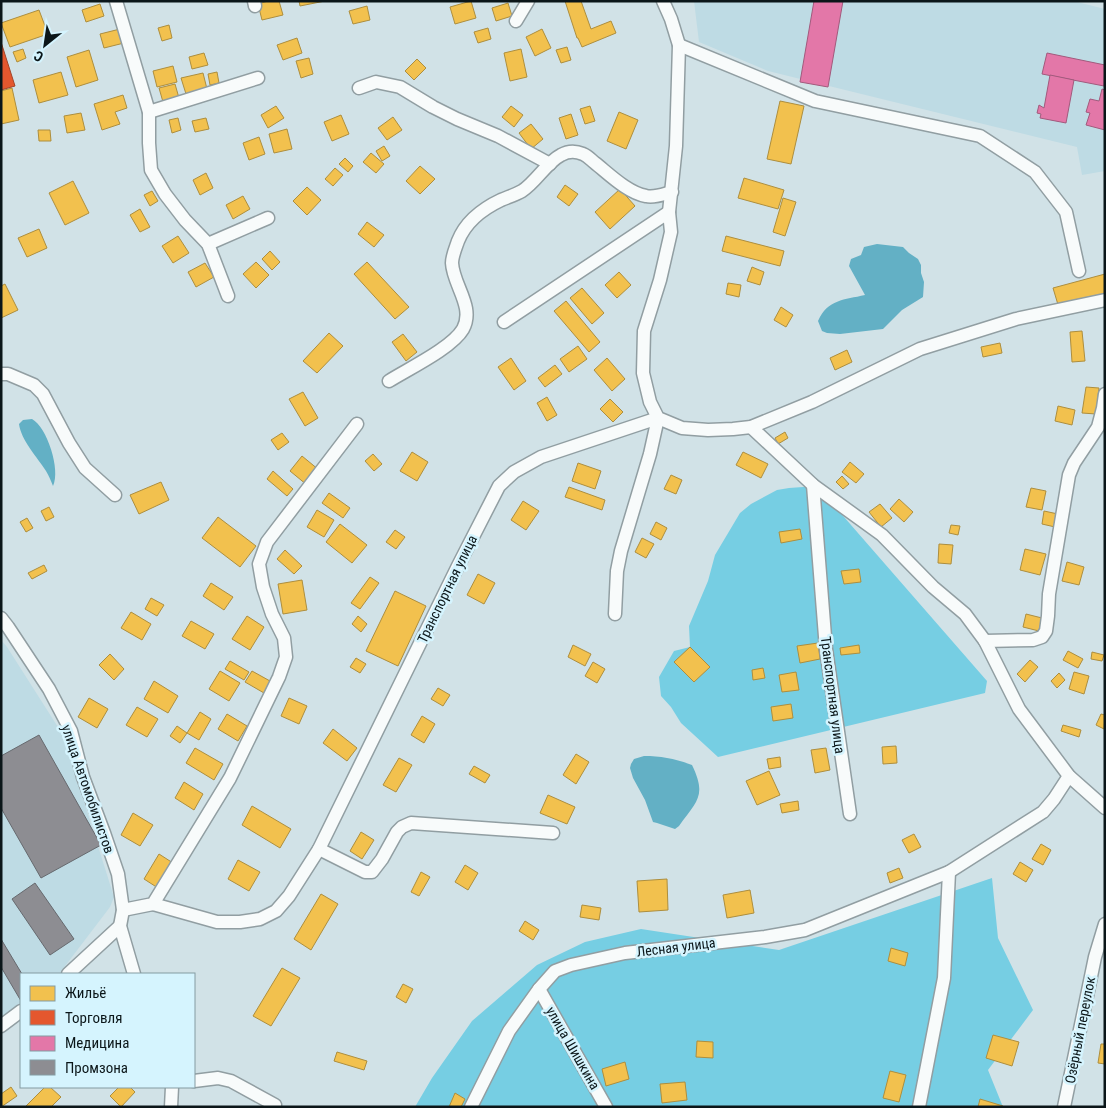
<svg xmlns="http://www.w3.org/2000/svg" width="1106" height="1108" viewBox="0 0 1106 1108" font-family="'Roboto Condensed',sans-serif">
  <rect width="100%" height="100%" fill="#d1e2e7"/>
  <g fill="#bedbe4">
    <path d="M 694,1 L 1073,1 L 1105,9 L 1105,171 L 1082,175 L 1077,147 L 768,71 L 699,42 Z"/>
    <path d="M 1,640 L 7,647 L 63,735 L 114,897 L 110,907 L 59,974 L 21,974 L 21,1006 L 1,1019 Z"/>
  </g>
  <g fill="#76cee3">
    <path d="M 817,486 L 987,681 L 985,693 L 718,757 L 681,723 L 671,707 L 661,696 L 659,677 L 674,651 L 690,647 L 689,626 L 708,581 L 715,555 L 740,513 L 751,504 L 777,490 L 789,488 Z"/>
    <path d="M 992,878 L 998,938 L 1033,1010 L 988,1070 L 1003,1107 L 415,1107 L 432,1078 L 472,1021 L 537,965 L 585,942 L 641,929 L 779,950 Z"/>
  </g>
  <g fill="#63b0c5">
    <path d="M 877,244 L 903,247 L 909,253 L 918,259 L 921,265 L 921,273 L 924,282 L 923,297 L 902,310 L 883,329 L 840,334 L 827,333 L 822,331 L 818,321 C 828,299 844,300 865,295 L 849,266 L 851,259 L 861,255 L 864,247 Z"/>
    <path d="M 32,419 C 47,427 61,470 53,486 C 51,481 49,476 46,471 C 37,457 21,440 19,424 L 23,420 Z"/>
    <path d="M 644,756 C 661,756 676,759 692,765 C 707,796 697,801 679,826 L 675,829 L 657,823 L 653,822 L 645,800 L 633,778 L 630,768 L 631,764 L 634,759 Z"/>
  </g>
  <g fill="#f2c14e" stroke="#ad8e3e">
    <path d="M 268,1 L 279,1 L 283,15 L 262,20 L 258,4 Z"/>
    <path d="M 299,1 L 325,1 L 300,6 Z"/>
    <path d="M 471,1 L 476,18 L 455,24 L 450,7 Z"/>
    <path d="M 565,1 L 581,1 L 591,29 L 611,21 L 616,33 L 582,47 L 578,38 L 577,38 Z"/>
    <path d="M 508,3 L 512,16 L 496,21 L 492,8 Z"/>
    <path d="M 100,4 L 104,16 L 86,22 L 82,10 Z"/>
    <path d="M 367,6 L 370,20 L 353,24 L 349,11 Z"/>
    <path d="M 39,10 L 48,34 L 10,47 L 1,23 Z"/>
    <path d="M 169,25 L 172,38 L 162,41 L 158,28 Z"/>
    <path d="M 488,28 L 491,39 L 478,43 L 474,32 Z"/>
    <path d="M 120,29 L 124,43 L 104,48 L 100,34 Z"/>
    <path d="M 542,29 L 551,48 L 535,56 L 526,37 Z"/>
    <path d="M 297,38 L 302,53 L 283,60 L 277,45 Z"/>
    <path d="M 567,47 L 571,60 L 561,63 L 556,50 Z"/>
    <path d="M 23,49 L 26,58 L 17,62 L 13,52 Z"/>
    <path d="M 521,49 L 527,77 L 510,81 L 504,53 Z"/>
    <path d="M 89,50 L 98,80 L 76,87 L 67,57 Z"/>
    <path d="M 204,53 L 208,65 L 192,69 L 189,57 Z"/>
    <path d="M 309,58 L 313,74 L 301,78 L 296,61 Z"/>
    <path d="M 417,59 L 426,68 L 414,80 L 405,71 Z"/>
    <path d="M 173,66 L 177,82 L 157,87 L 153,71 Z"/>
    <path d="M 61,72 L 68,95 L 39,103 L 33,80 Z"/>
    <path d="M 217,72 L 219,83 L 210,85 L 208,74 Z"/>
    <path d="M 203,73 L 207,89 L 186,94 L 181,78 Z"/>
    <path d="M 175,84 L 179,98 L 163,102 L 159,88 Z"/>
    <path d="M 12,88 L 19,120 L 1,124 L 1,91 Z"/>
    <path d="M 123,95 L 127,108 L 115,112 L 120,124 L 102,130 L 94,104 Z"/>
    <path d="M 780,101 L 804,106 L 791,164 L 767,159 Z"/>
    <path d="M 276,106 L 284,118 L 268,128 L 261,115 Z"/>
    <path d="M 511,106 L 523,115 L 514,127 L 502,117 Z"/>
    <path d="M 590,106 L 595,121 L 585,124 L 580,109 Z"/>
    <path d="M 619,112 L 638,120 L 626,149 L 607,141 Z"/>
    <path d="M 81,113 L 85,130 L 67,133 L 64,116 Z"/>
    <path d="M 571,114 L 578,135 L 566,139 L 559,118 Z"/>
    <path d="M 341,115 L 349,134 L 332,141 L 324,122 Z"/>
    <path d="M 393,117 L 402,130 L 387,140 L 378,128 Z"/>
    <path d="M 178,118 L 181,130 L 172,133 L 169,120 Z"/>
    <path d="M 206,118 L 209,129 L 195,132 L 192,121 Z"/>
    <path d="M 531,124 L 543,139 L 531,149 L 519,133 Z"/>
    <path d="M 287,129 L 292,149 L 274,153 L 269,134 Z"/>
    <path d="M 38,130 L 50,130 L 51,141 L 39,141 Z"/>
    <path d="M 259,137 L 265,154 L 249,160 L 243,143 Z"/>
    <path d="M 384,146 L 390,156 L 382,161 L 376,151 Z"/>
    <path d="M 371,153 L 384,164 L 376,173 L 363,162 Z"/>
    <path d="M 345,158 L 353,166 L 348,172 L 339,164 Z"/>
    <path d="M 420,166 L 435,179 L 420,194 L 406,181 Z"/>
    <path d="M 335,168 L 343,175 L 333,186 L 325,179 Z"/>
    <path d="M 206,173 L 213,188 L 200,195 L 193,180 Z"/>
    <path d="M 744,178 L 784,190 L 778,209 L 738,198 Z"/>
    <path d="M 73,181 L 89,213 L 65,225 L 49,193 Z"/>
    <path d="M 565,185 L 578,194 L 569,206 L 557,197 Z"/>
    <path d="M 307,187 L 321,200 L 307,215 L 293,201 Z"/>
    <path d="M 620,189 L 635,206 L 610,229 L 595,212 Z"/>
    <path d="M 152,191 L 158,201 L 150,206 L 144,195 Z"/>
    <path d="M 243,196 L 250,209 L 233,219 L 226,205 Z"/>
    <path d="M 783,198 L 796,202 L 785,236 L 773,232 Z"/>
    <path d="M 140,209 L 150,227 L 140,232 L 130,215 Z"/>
    <path d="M 367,222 L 384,235 L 374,247 L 358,234 Z"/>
    <path d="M 39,229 L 47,248 L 27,257 L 18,238 Z"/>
    <path d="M 178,236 L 189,253 L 173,263 L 162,246 Z"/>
    <path d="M 726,236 L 784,251 L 780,266 L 722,251 Z"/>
    <path d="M 270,251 L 280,262 L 272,270 L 262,259 Z"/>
    <path d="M 256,262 L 269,275 L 256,288 L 243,274 Z"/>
    <path d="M 367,262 L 409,307 L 395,319 L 354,274 Z"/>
    <path d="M 205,263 L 214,277 L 196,287 L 188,272 Z"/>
    <path d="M 752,267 L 764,272 L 760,285 L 747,281 Z"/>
    <path d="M 619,272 L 631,285 L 617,298 L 605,285 Z"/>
    <path d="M 1105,274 L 1105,295 L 1059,308 L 1053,288 Z"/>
    <path d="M 728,283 L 741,285 L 739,297 L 726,294 Z"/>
    <path d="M 5,284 L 18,310 L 1,318 L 1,286 Z"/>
    <path d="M 582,288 L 604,313 L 592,324 L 570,298 Z"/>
    <path d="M 566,301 L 600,342 L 589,352 L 554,311 Z"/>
    <path d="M 781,307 L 793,315 L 786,327 L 774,320 Z"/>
    <path d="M 1082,331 L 1085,361 L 1072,362 L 1070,332 Z"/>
    <path d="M 329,333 L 343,346 L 317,373 L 303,361 Z"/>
    <path d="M 403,334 L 417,352 L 406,361 L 392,342 Z"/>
    <path d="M 1000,343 L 1002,353 L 983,357 L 981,347 Z"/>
    <path d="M 578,346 L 587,359 L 569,372 L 560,359 Z"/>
    <path d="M 847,350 L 852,362 L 835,370 L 830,358 Z"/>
    <path d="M 511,358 L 526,381 L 514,390 L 498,367 Z"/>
    <path d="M 607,358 L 625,379 L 612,391 L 594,370 Z"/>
    <path d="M 555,365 L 562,374 L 545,387 L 538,378 Z"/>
    <path d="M 1086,387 L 1099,388 L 1096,414 L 1082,413 Z"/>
    <path d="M 303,392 L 318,418 L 305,426 L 289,399 Z"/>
    <path d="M 547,397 L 557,415 L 547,421 L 537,403 Z"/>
    <path d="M 610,399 L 623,412 L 613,422 L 600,409 Z"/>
    <path d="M 1058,406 L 1075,410 L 1072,425 L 1055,421 Z"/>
    <path d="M 785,432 L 788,438 L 778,444 L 775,438 Z"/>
    <path d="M 282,433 L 289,442 L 278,450 L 271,440 Z"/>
    <path d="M 412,452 L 428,462 L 417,481 L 400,471 Z"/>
    <path d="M 743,452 L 768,464 L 761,478 L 736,465 Z"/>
    <path d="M 373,454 L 382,464 L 374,471 L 365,461 Z"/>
    <path d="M 302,456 L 319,470 L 307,485 L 290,471 Z"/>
    <path d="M 850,462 L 864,474 L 856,483 L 842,472 Z"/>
    <path d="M 578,463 L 601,471 L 595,489 L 572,481 Z"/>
    <path d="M 273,471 L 293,489 L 287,496 L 267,479 Z"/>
    <path d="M 671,475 L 682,480 L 676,494 L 664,489 Z"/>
    <path d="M 842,476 L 849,484 L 843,489 L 836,482 Z"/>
    <path d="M 161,482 L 169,500 L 139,514 L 130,495 Z"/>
    <path d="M 569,487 L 605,500 L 602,510 L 565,497 Z"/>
    <path d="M 1031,488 L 1046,491 L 1042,510 L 1026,507 Z"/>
    <path d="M 329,493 L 350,508 L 343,518 L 322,503 Z"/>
    <path d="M 899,499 L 913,512 L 904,522 L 890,509 Z"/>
    <path d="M 523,501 L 539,511 L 526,530 L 511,520 Z"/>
    <path d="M 880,504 L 892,518 L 881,527 L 869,512 Z"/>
    <path d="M 49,507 L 54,517 L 46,521 L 41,511 Z"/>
    <path d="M 317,510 L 334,520 L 324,537 L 307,527 Z"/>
    <path d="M 1044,511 L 1058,514 L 1055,527 L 1042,524 Z"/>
    <path d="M 218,517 L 256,546 L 240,567 L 202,538 Z"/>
    <path d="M 27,518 L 33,528 L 26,532 L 20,522 Z"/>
    <path d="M 656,522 L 667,528 L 661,540 L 650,534 Z"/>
    <path d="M 340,524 L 367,545 L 352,563 L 326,542 Z"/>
    <path d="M 951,525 L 960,526 L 958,535 L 949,533 Z"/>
    <path d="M 800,529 L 802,539 L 781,543 L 779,532 Z"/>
    <path d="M 395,530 L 405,537 L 396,549 L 386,542 Z"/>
    <path d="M 642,538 L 654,544 L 646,558 L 635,552 Z"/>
    <path d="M 939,544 L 953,545 L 951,564 L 938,563 Z"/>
    <path d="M 1025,549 L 1046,554 L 1040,575 L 1020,570 Z"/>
    <path d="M 285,550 L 302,566 L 294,574 L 277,559 Z"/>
    <path d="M 1067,562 L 1084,567 L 1079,585 L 1062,581 Z"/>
    <path d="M 44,565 L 47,571 L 32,579 L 28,573 Z"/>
    <path d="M 859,569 L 861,582 L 844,584 L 841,571 Z"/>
    <path d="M 478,574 L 495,583 L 484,604 L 467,595 Z"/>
    <path d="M 370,577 L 379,583 L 360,609 L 351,603 Z"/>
    <path d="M 302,580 L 307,610 L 283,614 L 278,584 Z"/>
    <path d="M 211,583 L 233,597 L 224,610 L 203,596 Z"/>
    <path d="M 395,591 L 426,606 L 398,666 L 366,651 Z"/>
    <path d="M 151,598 L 164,605 L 157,616 L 145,609 Z"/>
    <path d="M 131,612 L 151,624 L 142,640 L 121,628 Z"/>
    <path d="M 1026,614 L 1042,618 L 1039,631 L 1023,627 Z"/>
    <path d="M 247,616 L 264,627 L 250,650 L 232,639 Z"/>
    <path d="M 358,616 L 367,624 L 361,632 L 352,624 Z"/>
    <path d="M 191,621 L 214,634 L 205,649 L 182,636 Z"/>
    <path d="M 818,643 L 820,659 L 800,663 L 797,646 Z"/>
    <path d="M 573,645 L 591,654 L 585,666 L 568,657 Z"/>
    <path d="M 859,645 L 860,653 L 841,655 L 840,648 Z"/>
    <path d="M 690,647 L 710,667 L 694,682 L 674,662 Z"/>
    <path d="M 1068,651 L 1083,659 L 1078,668 L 1063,660 Z"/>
    <path d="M 1092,652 L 1104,655 L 1102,661 L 1091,659 Z"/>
    <path d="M 110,654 L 124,669 L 114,680 L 99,665 Z"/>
    <path d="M 356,658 L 366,664 L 360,673 L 350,667 Z"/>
    <path d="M 1030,660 L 1038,667 L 1025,682 L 1017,674 Z"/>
    <path d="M 230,661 L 249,672 L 244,680 L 225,669 Z"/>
    <path d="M 593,662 L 605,669 L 597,683 L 585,676 Z"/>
    <path d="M 763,668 L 765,678 L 753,680 L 752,670 Z"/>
    <path d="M 220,671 L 240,683 L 229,701 L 209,689 Z"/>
    <path d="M 252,671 L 270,681 L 264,693 L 245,682 Z"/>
    <path d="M 796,672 L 799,690 L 782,692 L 779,675 Z"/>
    <path d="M 1074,672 L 1089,676 L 1084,694 L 1069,689 Z"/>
    <path d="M 1059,673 L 1065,680 L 1057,688 L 1051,681 Z"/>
    <path d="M 154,681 L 178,696 L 168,713 L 144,699 Z"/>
    <path d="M 438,688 L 450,695 L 443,706 L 431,699 Z"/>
    <path d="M 89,698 L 108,709 L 97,728 L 78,717 Z"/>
    <path d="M 289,698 L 307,706 L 299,724 L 281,716 Z"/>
    <path d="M 791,704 L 793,718 L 773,721 L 771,707 Z"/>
    <path d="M 137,707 L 158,719 L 147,737 L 126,725 Z"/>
    <path d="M 200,712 L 211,719 L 199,740 L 187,733 Z"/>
    <path d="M 227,714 L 247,726 L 238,741 L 218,729 Z"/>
    <path d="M 1101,714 L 1105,715 L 1104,729 L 1096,725 Z"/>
    <path d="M 422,716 L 435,724 L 424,743 L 411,735 Z"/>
    <path d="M 1063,725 L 1081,730 L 1079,737 L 1061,731 Z"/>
    <path d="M 177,726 L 187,733 L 180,743 L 170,736 Z"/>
    <path d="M 333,729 L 357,748 L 347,761 L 323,743 Z"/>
    <path d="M 896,746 L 897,763 L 883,764 L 882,747 Z"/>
    <path d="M 195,748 L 223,764 L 214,780 L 186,763 Z"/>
    <path d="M 826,748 L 830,770 L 815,773 L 811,750 Z"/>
    <path d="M 576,754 L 589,762 L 576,784 L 563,775 Z"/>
    <path d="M 780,757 L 781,767 L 769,769 L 767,759 Z"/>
    <path d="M 399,758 L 412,765 L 396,792 L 383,785 Z"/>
    <path d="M 474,766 L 490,775 L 485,783 L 469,774 Z"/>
    <path d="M 769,771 L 780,795 L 757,805 L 746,781 Z"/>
    <path d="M 184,782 L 203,794 L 194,810 L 175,798 Z"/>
    <path d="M 548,795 L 575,807 L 567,824 L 540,813 Z"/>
    <path d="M 798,801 L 799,810 L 782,813 L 780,804 Z"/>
    <path d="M 252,806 L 291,829 L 280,848 L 242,825 Z"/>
    <path d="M 133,813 L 153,825 L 140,846 L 121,835 Z"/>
    <path d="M 361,832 L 374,840 L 362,859 L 350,851 Z"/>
    <path d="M 914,834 L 921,847 L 909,853 L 902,840 Z"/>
    <path d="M 1041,844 L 1051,850 L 1043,865 L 1032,859 Z"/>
    <path d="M 159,854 L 173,863 L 158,888 L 144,879 Z"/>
    <path d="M 238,860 L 260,872 L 249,891 L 228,879 Z"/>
    <path d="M 1020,862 L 1033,870 L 1026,882 L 1013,874 Z"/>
    <path d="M 465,865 L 478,873 L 468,890 L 455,882 Z"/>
    <path d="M 899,868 L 903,878 L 890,883 L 887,873 Z"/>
    <path d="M 421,872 L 430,877 L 419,896 L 411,892 Z"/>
    <path d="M 667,879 L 668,910 L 639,912 L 637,881 Z"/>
    <path d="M 750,890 L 754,913 L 727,918 L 723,895 Z"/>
    <path d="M 321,894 L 338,904 L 311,950 L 294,939 Z"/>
    <path d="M 582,905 L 601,908 L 599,920 L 580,917 Z"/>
    <path d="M 525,921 L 539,930 L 533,940 L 519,931 Z"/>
    <path d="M 891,948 L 908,953 L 905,966 L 888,961 Z"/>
    <path d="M 282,968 L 300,978 L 271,1026 L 253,1016 Z"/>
    <path d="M 403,984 L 413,989 L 406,1003 L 396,997 Z"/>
    <path d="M 993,1035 L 1019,1042 L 1012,1066 L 986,1058 Z"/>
    <path d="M 697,1041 L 713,1042 L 713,1058 L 696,1057 Z"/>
    <path d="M 1101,1044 L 1105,1044 L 1105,1064 L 1098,1063 Z"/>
    <path d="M 337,1052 L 367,1061 L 364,1070 L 334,1061 Z"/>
    <path d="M 625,1062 L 629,1079 L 606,1086 L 602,1069 Z"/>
    <path d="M 890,1071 L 906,1075 L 899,1102 L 883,1098 Z"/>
    <path d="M 685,1082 L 687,1100 L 662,1103 L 660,1084 Z"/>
    <path d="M 11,1087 L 17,1096 L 1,1107 L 1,1094 Z"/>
    <path d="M 45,1087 L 50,1087 L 61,1097 L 51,1107 L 25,1107 Z"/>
    <path d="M 119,1087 L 130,1087 L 135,1092 L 121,1107 L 110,1096 Z"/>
    <path d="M 455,1093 L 465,1099 L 461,1107 L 449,1107 Z"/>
    <path d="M 980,1099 L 1003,1106 L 1003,1107 L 978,1107 Z"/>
  </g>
  <path fill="#e4572e" stroke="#a34428" d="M 1,42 L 15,86 L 1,90 Z"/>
  <g fill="#e377a8" stroke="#a25a7d">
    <path d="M 814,1 L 843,1 L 828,87 L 800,82 Z"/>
    <path d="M 1047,53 L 1105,65 L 1104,86 L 1042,74 Z"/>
    <path d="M 1050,75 L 1074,80 L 1066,123 L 1040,118 L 1041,114 L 1037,113 L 1039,105 L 1044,108 Z"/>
    <path d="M 1102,89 L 1105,90 L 1105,130 L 1086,125 L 1090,113 L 1086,112 L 1090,99 L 1099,101 Z"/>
  </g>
  <g fill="#8d8d92" stroke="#66696e">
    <path d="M 39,735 L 101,845 L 41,878 L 1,808 L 1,756 Z"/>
    <path d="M 35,883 L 74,939 L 50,955 L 12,899 Z"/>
    <path d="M 1,939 L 22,974 L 21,1001 L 1,967 Z"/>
  </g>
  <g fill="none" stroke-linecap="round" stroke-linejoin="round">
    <defs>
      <g id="minor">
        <path d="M 116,1 L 149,112 L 149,143 L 151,170 L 165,194 L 185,220 L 208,244 L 228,296"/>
        <path d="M 254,1 L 255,6"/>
        <path d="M 663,1 L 671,19 L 679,45 L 676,146 L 669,212 L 671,232 L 660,280 L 644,331 L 643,373 L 650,402 L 658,418 L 682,428 L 708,430 L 733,429 L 751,427 L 812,402 L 920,349 L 1016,319 L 1105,300"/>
        <path d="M 516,21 L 528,1"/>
        <path d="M 679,45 L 815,101 L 980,136 L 1035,172 L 1066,212 L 1079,271"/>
        <path d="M 359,88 L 376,82 L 400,87 L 433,107 L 457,119 L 498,136 L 550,164"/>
        <path d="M 149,112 L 258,78"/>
        <path d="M 208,244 L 268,218"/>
        <path d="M 504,322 L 669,212"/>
        <path d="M 1,374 L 8,374 L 34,385 L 43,394 L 69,443 L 85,468 L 115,495"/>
        <path d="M 389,381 C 408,369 452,348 463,329 C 475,307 453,285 452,263 C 452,256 456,247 458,241 C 466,221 482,209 501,200 C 508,197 515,195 522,191 C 536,182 547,162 561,155 C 568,151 576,151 583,154 C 588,156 591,160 595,163 C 609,174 628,193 646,196 C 655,198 664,194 672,192"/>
        <path d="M 751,427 L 813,485 L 882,535 L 933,587 L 965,614 L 985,641 L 1019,709 L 1069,776 L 1105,808"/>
        <path d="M 813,485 L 826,649 L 850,814"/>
        <path d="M 615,614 L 617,571 L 621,551 L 650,454 L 658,418"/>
        <path d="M 1,618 L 8,627 L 49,689 L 71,731 L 83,777 L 104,833 L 118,874 L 123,910 L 120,926 L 134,974"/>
        <path d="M 985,641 L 1033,640 L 1042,637 L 1046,631 L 1048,616 L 1049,594 L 1069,475 L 1074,463 L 1098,427 L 1103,408 L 1105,394"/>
        <path d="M 319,849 L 365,872 L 372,872 L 382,859 L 397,832 L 402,827 L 411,823 L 553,833"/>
        <path d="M 153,904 L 217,922 L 240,922 L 260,919 L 276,911 L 289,896 L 319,849 L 458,566 L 499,486 L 514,472 L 541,457 L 658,418"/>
        <path d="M 123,910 L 153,904 L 230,778 L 279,677 L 286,657 L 284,638 L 272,614 L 263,587 L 259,564 L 267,542 L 357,424"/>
        <path d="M 68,974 L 120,926"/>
        <path d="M 539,989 L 606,1107"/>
        <path d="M 1,1026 L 21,1011"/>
        <path d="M 194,1081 L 218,1078 L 231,1081 L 275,1105"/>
        <path d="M 171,1107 L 172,1087"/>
        <path d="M 471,1107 L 509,1031 L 539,989 L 555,971 L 571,965 L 625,953 L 765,937 L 805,930 L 949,872 L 1043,812 L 1054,799 L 1069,776"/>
        <path d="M 919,1107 L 944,978 L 949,872"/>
        <path d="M 1064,1107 L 1095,957 L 1105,924"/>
      </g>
    </defs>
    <use href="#minor" stroke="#919ea2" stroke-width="15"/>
    <use href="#minor" stroke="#f8fbfb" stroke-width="12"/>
  </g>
  <g text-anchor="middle" stroke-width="5" stroke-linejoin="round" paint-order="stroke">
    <g font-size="14" fill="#0b1619" stroke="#d5f4fe">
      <text transform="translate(447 589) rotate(-64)" y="5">Транспортная улица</text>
      <text transform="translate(833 695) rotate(83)" y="5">Транспортная улица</text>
      <text transform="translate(88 789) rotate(71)" y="5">улица Автомобилистов</text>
      <text transform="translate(676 947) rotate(-7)" y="5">Лесная улица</text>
      <text transform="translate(1080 1030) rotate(-79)" y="5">Озёрный переулок</text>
      <text transform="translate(573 1048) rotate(60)" y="5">улица Шишкина</text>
    </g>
  </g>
  <rect width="1106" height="1108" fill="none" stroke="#0b1619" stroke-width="5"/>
  <rect x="20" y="973" width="175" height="115" fill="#d5f4fe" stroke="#849ba2"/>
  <rect x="30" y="986" width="25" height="15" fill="#f2c14e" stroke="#849ba2"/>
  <text x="65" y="998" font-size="15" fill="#0b1619">Жильё</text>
  <rect x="30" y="1010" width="25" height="15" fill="#e4572e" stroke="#849ba2"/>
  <text x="65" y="1023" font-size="15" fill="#0b1619">Торговля</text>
  <rect x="30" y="1036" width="25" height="15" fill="#e377a8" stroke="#849ba2"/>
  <text x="65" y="1048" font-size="15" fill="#0b1619">Медицина</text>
  <rect x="30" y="1060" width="25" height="15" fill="#8d8d92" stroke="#849ba2"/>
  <text x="65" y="1073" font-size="15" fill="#0b1619">Промзона</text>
  <g transform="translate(45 45) rotate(210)" stroke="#d5f4fe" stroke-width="4" paint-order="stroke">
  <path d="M0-4L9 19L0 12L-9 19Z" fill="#0b1619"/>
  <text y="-8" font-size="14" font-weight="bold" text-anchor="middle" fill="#0b1619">С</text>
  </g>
</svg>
